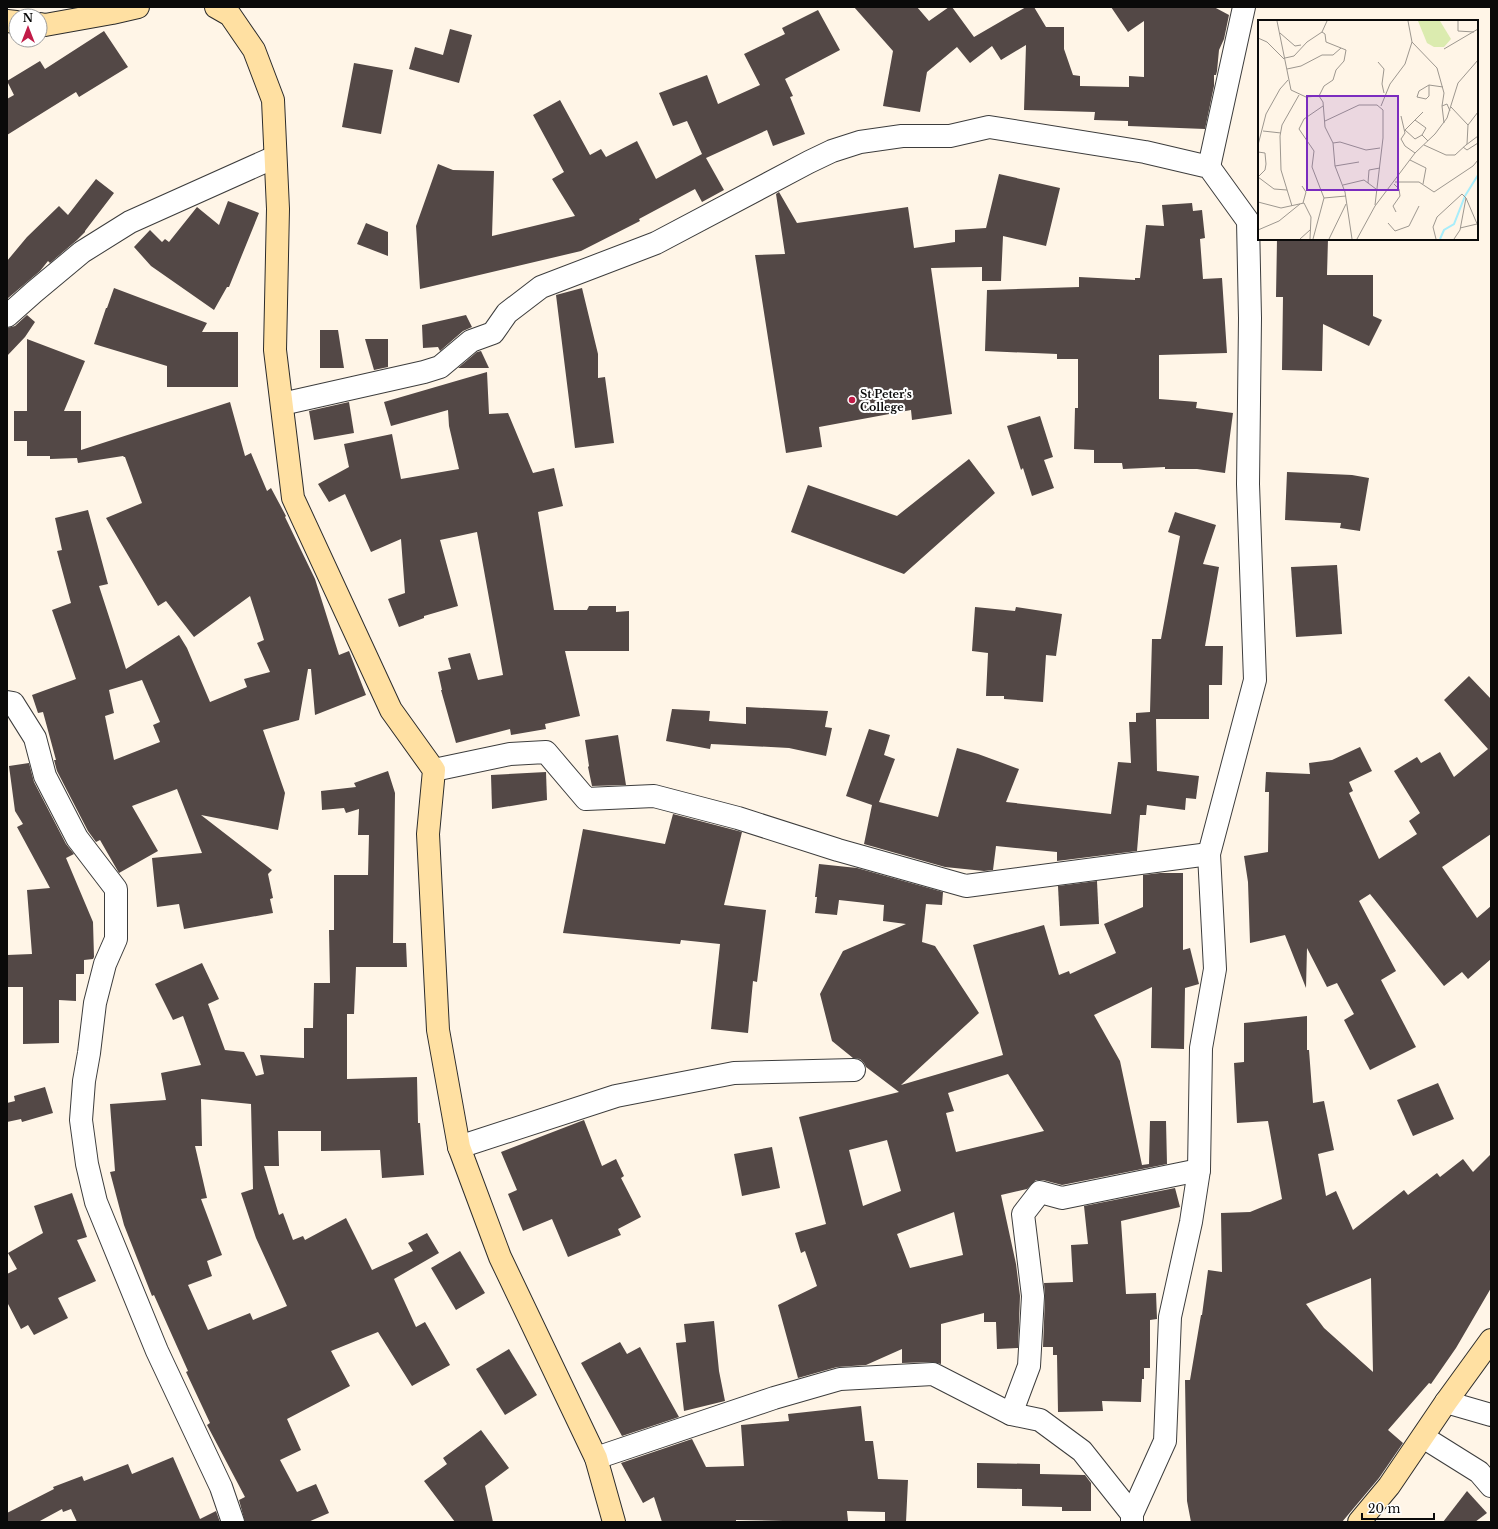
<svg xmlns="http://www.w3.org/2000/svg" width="1498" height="1529" viewBox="0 0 1498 1529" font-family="'Libre Baskerville',serif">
  <rect width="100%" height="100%" fill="#fff5e7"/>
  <g fill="#534846" fill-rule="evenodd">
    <path d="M 854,7 L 917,7 L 929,21 L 949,7 L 952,7 L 974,37 L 1026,7 L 1034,7 L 1046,27 L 1064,27 L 1064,49 L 1073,75 L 1080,76 L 1080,86 L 1129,87 L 1129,76 L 1144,77 L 1144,21 L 1128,32 L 1111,7 L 1214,7 L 1229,15 L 1224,39 L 1219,50 L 1217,71 L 1216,75 L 1214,75 L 1214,86 L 1205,129 L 1128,126 L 1128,121 L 1094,120 L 1095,112 L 1024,110 L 1026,45 L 1001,60 L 992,46 L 970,63 L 957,47 L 927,72 L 920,112 L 883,106 L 893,51 Z"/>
    <path d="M 818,10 L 840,50 L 785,79 L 793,96 L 790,97 L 805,134 L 773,146 L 767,130 L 706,158 L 724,190 L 702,202 L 695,189 L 639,219 L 640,221 L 581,251 L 420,289 L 416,226 L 438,164 L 453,170 L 494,171 L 492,236 L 575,216 L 552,179 L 564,172 L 533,115 L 560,100 L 590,155 L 601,149 L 606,157 L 637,141 L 656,179 L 702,154 L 687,121 L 673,126 L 659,93 L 707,75 L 718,104 L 760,85 L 744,54 L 785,34 L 782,28 Z"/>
    <path d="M 450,29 L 472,35 L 459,83 L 409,69 L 415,47 L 443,55 Z"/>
    <path d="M 104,31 L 128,67 L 79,97 L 76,92 L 7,135 L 7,99 L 14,95 L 7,81 L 40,61 L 45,69 Z"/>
    <path d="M 354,63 L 393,70 L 381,134 L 342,127 Z"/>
    <path d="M 999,174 L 1060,188 L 1046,246 L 1003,236 L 1001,281 L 982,281 L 982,267 L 931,268 L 952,414 L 912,420 L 911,410 L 819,427 L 822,447 L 786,453 L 755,255 L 785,254 L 776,194 L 779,192 L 797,223 L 908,207 L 914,248 L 955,242 L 955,230 L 986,228 Z"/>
    <path d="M 96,179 L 114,193 L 85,231 L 85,232 L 77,240 L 50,263 L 48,261 L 40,271 L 7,299 L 7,261 L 27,237 L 59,206 L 68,215 Z"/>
    <path d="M 228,201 L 259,213 L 229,287 L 227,287 L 214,310 L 151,266 L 134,247 L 150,230 L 162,242 L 165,239 L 169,242 L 197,207 L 219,225 Z"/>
    <path d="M 1192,203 L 1193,211 L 1202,210 L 1205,238 L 1200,239 L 1203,279 L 1222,278 L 1227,353 L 1159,355 L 1159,399 L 1197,402 L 1196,408 L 1233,413 L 1225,473 L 1197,469 L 1165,469 L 1165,467 L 1123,469 L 1122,463 L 1094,463 L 1094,450 L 1074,449 L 1075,408 L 1078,408 L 1078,359 L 1057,359 L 1057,354 L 985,351 L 987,290 L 1079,287 L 1079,277 L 1135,280 L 1135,278 L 1140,278 L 1146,225 L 1164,226 L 1162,205 Z"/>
    <path d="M 366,223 L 388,232 L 388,256 L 357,244 Z"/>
    <path d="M 1277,239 L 1328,239 L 1327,275 L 1373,275 L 1373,316 L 1382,320 L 1369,346 L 1323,324 L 1322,371 L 1282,370 L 1283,297 L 1276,297 Z"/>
    <path d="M 114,288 L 207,323 L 202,332 L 238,332 L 238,387 L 167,387 L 167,366 L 94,344 L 106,308 L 107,308 Z"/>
    <path d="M 582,288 L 598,354 L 598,378 L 605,377 L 614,443 L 575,448 L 556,295 Z"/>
    <path d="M 27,315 L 35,322 L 25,337 L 7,356 L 7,328 L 15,326 Z"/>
    <path d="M 466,315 L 472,327 L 463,331 L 440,351 L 438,347 L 423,348 L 422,325 Z"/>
    <path d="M 320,330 L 338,330 L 344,368 L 320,368 Z"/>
    <path d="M 27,339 L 85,361 L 64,411 L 81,411 L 81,450 L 230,402 L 245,456 L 251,453 L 267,491 L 271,488 L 286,516 L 285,517 L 315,579 L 339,655 L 349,651 L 366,695 L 315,715 L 311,669 L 308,669 L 299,720 L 263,730 L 285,793 L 278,830 L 201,815 L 272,870 L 268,874 L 273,898 L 270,899 L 273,913 L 184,929 L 179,904 L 157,907 L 152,858 L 202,853 L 177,789 L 132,806 L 158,851 L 119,873 L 100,840 L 96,842 L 88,831 L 57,771 L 54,760 L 56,760 L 43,712 L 38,713 L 32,695 L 76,679 L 52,610 L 71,603 L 57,551 L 62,550 L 55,518 L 88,510 L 108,584 L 99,586 L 126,669 L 179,635 L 187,648 L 210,702 L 247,687 L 244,679 L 270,672 L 257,643 L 264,640 L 250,596 L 194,637 L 166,601 L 158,606 L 106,518 L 142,503 L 125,457 L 124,457 L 123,456 L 78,463 L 77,458 L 50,459 L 50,456 L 27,456 L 27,441 L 14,441 L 14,411 L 27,411 ZM 142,680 L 160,722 L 153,725 L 160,742 L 114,760 L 105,716 L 114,713 L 109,690 Z"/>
    <path d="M 365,339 L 388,339 L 388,367 L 374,370 Z"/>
    <path d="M 481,351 L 489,368 L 458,368 L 477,352 Z"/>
    <path d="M 487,372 L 489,414 L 508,413 L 533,473 L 554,468 L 563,506 L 538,512 L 554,610 L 587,610 L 589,606 L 616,606 L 616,612 L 629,611 L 629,651 L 565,651 L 580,716 L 545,724 L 546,729 L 511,735 L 510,729 L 456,743 L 441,690 L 442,690 L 438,672 L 451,669 L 448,658 L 470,653 L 478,680 L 503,675 L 477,532 L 440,540 L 458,606 L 424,616 L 424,618 L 399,627 L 388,599 L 405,593 L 401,539 L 371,552 L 345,494 L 329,502 L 318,484 L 349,467 L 344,444 L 392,434 L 401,479 L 459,469 L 449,426 L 448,410 L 391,426 L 384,402 Z"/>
    <path d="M 349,402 L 354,433 L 314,440 L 309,411 Z"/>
    <path d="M 1040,416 L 1053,457 L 1044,460 L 1054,488 L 1032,496 L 1023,468 L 1021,470 L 1007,426 Z"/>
    <path d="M 969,459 L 995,493 L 904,574 L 791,532 L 808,485 L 897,516 Z"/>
    <path d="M 1287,472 L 1352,475 L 1369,478 L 1360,531 L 1340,528 L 1341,523 L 1285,520 Z"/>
    <path d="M 1175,512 L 1216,525 L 1203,564 L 1219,567 L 1205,646 L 1223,646 L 1222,685 L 1209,685 L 1209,719 L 1156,719 L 1157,771 L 1199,776 L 1196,799 L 1186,798 L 1185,810 L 1147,805 L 1146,815 L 1140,815 L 1137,851 L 1057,861 L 1057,852 L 996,846 L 993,870 L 984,871 L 945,867 L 864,844 L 872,805 L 846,796 L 869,729 L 890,735 L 884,755 L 895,759 L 879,802 L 938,817 L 957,748 L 978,754 L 1019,769 L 1006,802 L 1111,814 L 1118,762 L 1131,763 L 1129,722 L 1136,722 L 1136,713 L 1150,712 L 1152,639 L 1161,639 L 1180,536 L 1168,532 Z"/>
    <path d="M 1337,565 L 1342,634 L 1296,637 L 1291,567 Z"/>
    <path d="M 975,607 L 1015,611 L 1016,607 L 1062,614 L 1056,656 L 1046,655 L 1043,702 L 1004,699 L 1004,696 L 986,696 L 988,653 L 972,651 Z"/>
    <path d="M 1469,676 L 1491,699 L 1491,834 L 1442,867 L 1477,918 L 1491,906 L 1491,959 L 1468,979 L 1462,972 L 1444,986 L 1370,894 L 1359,901 L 1396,971 L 1381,980 L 1416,1047 L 1370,1070 L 1344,1020 L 1354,1014 L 1337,983 L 1327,987 L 1307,948 L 1306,988 L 1285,935 L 1250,943 L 1248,882 L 1244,856 L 1268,852 L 1269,792 L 1265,792 L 1266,772 L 1310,774 L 1309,763 L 1332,760 L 1360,747 L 1372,771 L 1349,782 L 1353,791 L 1349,793 L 1379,859 L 1417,834 L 1409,821 L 1420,813 L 1394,771 L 1417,757 L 1421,763 L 1440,752 L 1454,777 L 1488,749 L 1444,700 Z"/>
    <path d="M 746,707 L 828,711 L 825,727 L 832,728 L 826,756 L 789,748 L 711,744 L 710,749 L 666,741 L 672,709 L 710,711 L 709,721 L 746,724 Z"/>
    <path d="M 618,735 L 626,785 L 592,786 L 588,767 L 589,766 L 585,740 Z"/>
    <path d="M 29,763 L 34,782 L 66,844 L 74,854 L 66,858 L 93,922 L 94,957 L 93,959 L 84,960 L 84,974 L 76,974 L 76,1001 L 59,1000 L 59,1043 L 23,1044 L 23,987 L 7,987 L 7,955 L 32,954 L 27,890 L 50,888 L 17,827 L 23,824 L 15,811 L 9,766 Z"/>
    <path d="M 388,771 L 395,793 L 393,943 L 406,943 L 407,967 L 356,967 L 354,1014 L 347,1014 L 347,1079 L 417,1077 L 418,1123 L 420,1123 L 424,1175 L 382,1178 L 380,1150 L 321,1151 L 321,1131 L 278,1131 L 279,1166 L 264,1166 L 279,1215 L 283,1213 L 293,1240 L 303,1236 L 305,1240 L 346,1218 L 372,1270 L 413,1251 L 408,1243 L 427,1233 L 439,1253 L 394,1279 L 416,1327 L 425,1322 L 450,1365 L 412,1386 L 378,1332 L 331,1351 L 350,1386 L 287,1419 L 301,1450 L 280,1460 L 297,1492 L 316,1484 L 329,1513 L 308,1522 L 245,1522 L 239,1500 L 245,1497 L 207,1425 L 210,1423 L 186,1372 L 188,1371 L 154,1295 L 152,1296 L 124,1225 L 110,1172 L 115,1171 L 110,1104 L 166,1100 L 161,1073 L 201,1065 L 183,1016 L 173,1020 L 155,984 L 202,963 L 219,999 L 208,1004 L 225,1050 L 244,1052 L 256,1076 L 264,1074 L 260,1055 L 304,1058 L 304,1028 L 313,1028 L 314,983 L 330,983 L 329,930 L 334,930 L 334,875 L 368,875 L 369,835 L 358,835 L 359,809 L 346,813 L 344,808 L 322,810 L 321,791 L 356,787 L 354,783 ZM 201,1099 L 251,1104 L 253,1189 L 241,1193 L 256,1238 L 287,1306 L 253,1320 L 250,1313 L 208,1330 L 188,1285 L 212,1276 L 207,1261 L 222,1255 L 201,1199 L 207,1198 L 195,1146 L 202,1146 Z"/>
    <path d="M 546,772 L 547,800 L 492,809 L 491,775 Z"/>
    <path d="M 673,814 L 742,832 L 724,905 L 766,910 L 757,982 L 753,981 L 748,1033 L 711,1029 L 720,944 L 681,940 L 680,944 L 563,933 L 583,829 L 665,844 Z"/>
    <path d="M 819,864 L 857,868 L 943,892 L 942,905 L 926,904 L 922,942 L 935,946 L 979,1013 L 901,1085 L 1003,1055 L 973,945 L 1044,925 L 1059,975 L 1069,971 L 1070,974 L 1116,953 L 1104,924 L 1143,907 L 1143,875 L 1160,873 L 1183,873 L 1183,950 L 1190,948 L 1199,984 L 1185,988 L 1184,1049 L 1151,1048 L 1152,987 L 1094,1015 L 1120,1061 L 1142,1165 L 1149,1164 L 1150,1121 L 1166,1121 L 1167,1164 L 1062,1185 L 1043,1180 L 1036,1180 L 1027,1189 L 1001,1195 L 1016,1264 L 1020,1296 L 1018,1348 L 997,1349 L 996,1322 L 984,1322 L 984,1313 L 941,1324 L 941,1364 L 932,1362 L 902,1363 L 902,1349 L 866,1365 L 837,1367 L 798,1378 L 778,1305 L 817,1286 L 805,1251 L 801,1253 L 795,1233 L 826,1224 L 799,1117 L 899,1092 L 866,1067 L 864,1063 L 860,1059 L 853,1058 L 832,1041 L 820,994 L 843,951 L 906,924 L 883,921 L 884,905 L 839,900 L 837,915 L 815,913 L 817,897 L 815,897 ZM 1008,1074 L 1044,1131 L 956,1152 L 946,1113 L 954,1111 L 948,1093 ZM 887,1140 L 901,1191 L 863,1206 L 849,1150 ZM 954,1212 L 963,1255 L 910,1268 L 897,1234 Z"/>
    <path d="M 1097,881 L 1099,924 L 1060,926 L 1058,886 Z"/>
    <path d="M 1307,1016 L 1307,1050 L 1309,1050 L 1313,1103 L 1324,1101 L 1334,1150 L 1318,1154 L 1326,1196 L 1336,1191 L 1353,1230 L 1404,1190 L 1408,1195 L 1437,1173 L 1440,1177 L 1463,1159 L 1473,1172 L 1491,1154 L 1491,1288 L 1456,1348 L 1431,1384 L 1429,1383 L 1388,1430 L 1403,1443 L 1379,1478 L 1342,1522 L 1191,1522 L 1187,1501 L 1185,1380 L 1190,1380 L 1201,1315 L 1202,1315 L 1208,1270 L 1222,1272 L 1221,1213 L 1250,1212 L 1282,1199 L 1268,1121 L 1237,1123 L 1234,1063 L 1244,1062 L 1244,1023 ZM 1371,1278 L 1373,1372 L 1324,1328 L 1306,1304 Z"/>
    <path d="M 1438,1083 L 1454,1119 L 1413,1136 L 1397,1100 Z"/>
    <path d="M 45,1087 L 53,1113 L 22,1122 L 21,1119 L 7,1122 L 7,1103 L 15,1101 L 14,1096 Z"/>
    <path d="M 584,1120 L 602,1166 L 616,1159 L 624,1176 L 621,1178 L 641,1217 L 618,1229 L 621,1235 L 568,1257 L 552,1219 L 523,1231 L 508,1194 L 517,1190 L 501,1152 Z"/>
    <path d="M 772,1147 L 780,1188 L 742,1196 L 734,1154 Z"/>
    <path d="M 1175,1188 L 1180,1207 L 1121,1221 L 1126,1294 L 1156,1293 L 1157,1319 L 1150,1320 L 1150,1368 L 1144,1368 L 1144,1379 L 1142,1379 L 1141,1402 L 1102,1401 L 1103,1411 L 1058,1412 L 1057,1355 L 1053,1355 L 1053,1347 L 1043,1347 L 1045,1297 L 1044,1283 L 1073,1282 L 1071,1245 L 1088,1244 L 1084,1206 Z"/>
    <path d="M 72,1193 L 87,1237 L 77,1240 L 96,1281 L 58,1298 L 68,1318 L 34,1335 L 28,1325 L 21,1329 L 7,1302 L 7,1274 L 17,1269 L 8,1253 L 43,1233 L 34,1206 Z"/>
    <path d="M 460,1251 L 485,1293 L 456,1310 L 431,1268 Z"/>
    <path d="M 714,1321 L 719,1371 L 725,1401 L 684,1411 L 676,1343 L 686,1342 L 684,1324 Z"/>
    <path d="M 620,1342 L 627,1354 L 640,1347 L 679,1417 L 622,1436 L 581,1363 Z"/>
    <path d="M 509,1349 L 537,1395 L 505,1415 L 476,1369 Z"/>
    <path d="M 861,1406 L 865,1441 L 873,1441 L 878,1479 L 908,1480 L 906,1522 L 885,1522 L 885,1512 L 847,1511 L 848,1521 L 784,1522 L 784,1521 L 736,1520 L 736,1521 L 719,1522 L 662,1522 L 654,1497 L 643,1503 L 621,1463 L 692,1439 L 706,1467 L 744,1466 L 741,1425 L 789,1421 L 788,1414 Z"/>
    <path d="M 481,1430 L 509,1468 L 485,1486 L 493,1522 L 455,1522 L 424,1481 L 447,1464 L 443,1458 Z"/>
    <path d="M 173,1457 L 200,1519 L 216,1511 L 220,1522 L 77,1522 L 71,1509 L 63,1512 L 62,1509 L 38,1522 L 7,1522 L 7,1513 L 54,1489 L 53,1487 L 82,1476 L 84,1481 L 128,1464 L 132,1474 Z"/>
    <path d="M 977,1463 L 1040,1464 L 1040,1474 L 1085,1475 L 1091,1483 L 1091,1511 L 1062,1511 L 1062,1507 L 1022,1506 L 1022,1489 L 977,1488 Z"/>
    <path d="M 1467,1491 L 1487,1513 L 1475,1522 L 1443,1522 Z"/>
  </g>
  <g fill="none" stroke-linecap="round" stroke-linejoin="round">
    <defs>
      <g id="street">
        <path d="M 1209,167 L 1244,7"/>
        <path d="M 7,316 L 34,292 L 82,252 L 130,222 L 275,157"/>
        <path d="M 282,404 L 424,372 L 440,367 L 471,341 L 493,333 L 507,313 L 541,287 L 656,243 L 809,162 L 832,151 L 860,142 L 902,136 L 950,136 L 989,127 L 1145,152 L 1209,167 L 1248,221 L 1250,318 L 1248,484 L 1255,680 L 1209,854 L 1215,969 L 1201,1048 L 1199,1170 L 1191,1222 L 1170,1317 L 1165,1441 L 1132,1514 L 1132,1522"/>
        <path d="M 7,702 L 13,703 L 35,738 L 45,776 L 77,838 L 116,889 L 116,939 L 105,964 L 95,1003 L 89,1053 L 84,1081 L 81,1120 L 87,1164 L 96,1202 L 157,1351 L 221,1487 L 233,1522"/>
        <path d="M 434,770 L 510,754 L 546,752 L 586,799 L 654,796 L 738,818 L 838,850 L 966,886 L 1209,854"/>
        <path d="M 459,1147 L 616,1096 L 734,1073 L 854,1070"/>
        <path d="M 1446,1402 L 1491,1415"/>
        <path d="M 1011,1414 L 1029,1366 L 1033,1296 L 1023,1214 L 1040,1192 L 1062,1198 L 1199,1170"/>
        <path d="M 1423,1437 L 1479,1472 L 1491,1486"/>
        <path d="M 596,1458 L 774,1398 L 840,1379 L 933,1374 L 1011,1414 L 1040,1420 L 1082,1451 L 1132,1514"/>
      </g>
      <g id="secondary">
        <path d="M 216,7 L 230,15 L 254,50 L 273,100 L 278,209 L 275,350 L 293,498 L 391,710 L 434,770 L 428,834 L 438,1030 L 459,1147 L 500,1257 L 596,1458 L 614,1522"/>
        <path d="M 7,21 L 16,22"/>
        <path d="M 40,24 L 45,25 L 112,13 L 138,7"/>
        <path d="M 1359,1522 L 1389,1486 L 1446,1402 L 1491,1340"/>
      </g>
    </defs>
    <use href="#street" stroke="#3d3d3d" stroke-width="24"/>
    <use href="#secondary" stroke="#2c2c2c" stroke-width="24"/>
    <use href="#street" stroke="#fff" stroke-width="22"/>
    <use href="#secondary" stroke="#ffe0a2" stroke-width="22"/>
  </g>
  <circle fill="#c11b47" stroke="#fff" stroke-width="1.5" cx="852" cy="400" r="4"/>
  <g text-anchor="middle" stroke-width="4" stroke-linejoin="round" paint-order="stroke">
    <g font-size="11" font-weight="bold" fill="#0a0a0a" stroke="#fff" text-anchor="start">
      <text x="860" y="398">St Peter's<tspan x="860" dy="13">College</tspan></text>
    </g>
  </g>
  <g transform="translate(1258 20)">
    <rect width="220" height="220" fill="#fff5e7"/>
    <path d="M 160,1 L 182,1 L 193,19 L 186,27 L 176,27 L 169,23 Z" fill="#dbebaf"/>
    <path fill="none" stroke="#a8edfa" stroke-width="2" d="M 182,219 L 186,210 L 196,204 L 207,176 L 220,155"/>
    <path fill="none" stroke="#9d978f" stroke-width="1" d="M 19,1 L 33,70 L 48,77 L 61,76 L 65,82 L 67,107 L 75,123 L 77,146 L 87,172 L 94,219M 150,1 L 154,22M 200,1 L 200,11 L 216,12M 64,12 L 69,1M 22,13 L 37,26 L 43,25M 0,18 L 9,22 L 26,39M 186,29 L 220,9M 27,38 L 36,36 L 49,22 L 64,12 L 67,14 L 68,22 L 88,30 L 86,41 L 78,50 L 75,60 L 66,66 L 61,76M 120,42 L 126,49 L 124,64 L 126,73M 29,49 L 43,46 L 64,35 L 75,35 L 83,28M 171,65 L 171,76 L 168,79 L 159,77 L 161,71 L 171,65 L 185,67M 65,86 L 46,99 L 41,109 L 56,131 L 54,147 L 66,178 L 88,176M 123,86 L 132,64 L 147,44 L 154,22 L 179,48 L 186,73 L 184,86 L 189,84 L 192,91M 184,86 L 186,103M 193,87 L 210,105M 165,92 L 147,110 L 157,119 L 164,115 L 170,121M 143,96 L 147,113 L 143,119 L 147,126 L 157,133M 157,100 L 168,108 L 164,115M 67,101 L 101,85 L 119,85 L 125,90 L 125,118 L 117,185M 5,111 L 23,113M 75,123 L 82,122 L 108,130 L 122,128M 0,125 L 8,94 L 22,69 L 30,60M 166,125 L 188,135 L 197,135 L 209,124 L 210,105 L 220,92M 208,125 L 220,116M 205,127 L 209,130 L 220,123M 0,132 L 7,133 L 8,144 L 7,150 L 0,157M 152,140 L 168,148 L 165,164M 77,146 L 101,142M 0,157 L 16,169 L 29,170M 137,162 L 161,162 L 176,172 L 215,146 L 220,140M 110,163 L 111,150 L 122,148M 136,164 L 141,169 L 142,176 L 135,186 L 138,192M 85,165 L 106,160 L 118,169M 44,166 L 48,172 L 45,183M 0,182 L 23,188 L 46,183 L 53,197 L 52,219M 34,186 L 23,150 L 22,116 L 24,105 L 41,75M 130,203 L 137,211 L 151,206 L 161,186M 202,208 L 219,204M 0,210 L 21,201 L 42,184M 42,219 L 52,210M 55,219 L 66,178M 71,219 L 88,184M 99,219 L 117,186 L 157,133 L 177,114 L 189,98 L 200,63 L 220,40M 178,219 L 175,207 L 179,197 L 204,174 L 208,178 L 220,206M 196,219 L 202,210 L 208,178"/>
    <path fill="#7b2cbf" fill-opacity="0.15" stroke="#7b2cbf" stroke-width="2" d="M 49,76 L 140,76 L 140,170 L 49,170 Z"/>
    <rect width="220" height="220" fill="none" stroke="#0a0a0a" stroke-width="2"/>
  </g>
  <rect width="1498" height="1529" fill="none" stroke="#0a0a0a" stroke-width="16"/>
  <g transform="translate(28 28)"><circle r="19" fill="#ffffff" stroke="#9d9d9d"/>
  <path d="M0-3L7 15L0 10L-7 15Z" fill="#c11b47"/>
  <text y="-6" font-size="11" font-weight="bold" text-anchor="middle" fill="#0a0a0a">N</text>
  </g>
  <path d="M1362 1513v6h72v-6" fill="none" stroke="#0a0a0a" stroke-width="2"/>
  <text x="1368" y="1513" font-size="12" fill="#0a0a0a" stroke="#ffffff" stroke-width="3" paint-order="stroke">20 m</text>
</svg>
